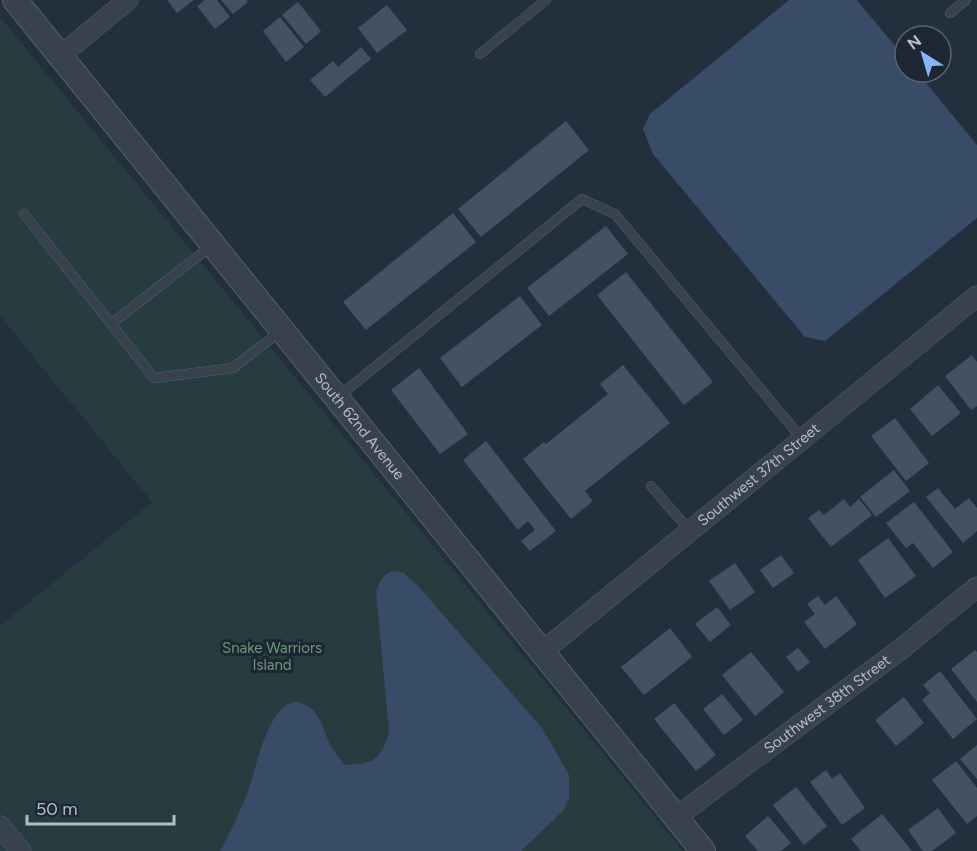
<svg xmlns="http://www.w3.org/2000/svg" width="977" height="851" viewBox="0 0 977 851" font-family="Figtree,sans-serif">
  <rect width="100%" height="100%" fill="#242f3e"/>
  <path fill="#263c3f" d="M 0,17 L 683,851 L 0,851 L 0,626 L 152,502 L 0,316 Z"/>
  <g fill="#394c67">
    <path d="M 789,0 L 857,0 L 905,58 L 905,72 L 917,72 L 977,145 L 977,218 L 825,341 L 805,337 L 653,154 L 643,129 L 650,114 Z"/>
    <path d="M 391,571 L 403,572 L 418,586 L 542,728 L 569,775 L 569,798 L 563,811 L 521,851 L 220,851 C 230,832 240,812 248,792 C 255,773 272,680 309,707 C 321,716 323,729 329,742 C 333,750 339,758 344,765 C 373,764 382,760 389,731 L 376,591 L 382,578 Z"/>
  </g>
  <g fill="#455162">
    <path d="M 167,0 L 194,0 L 177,13 Z"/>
    <path d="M 205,0 L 217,0 L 230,17 L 215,29 L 197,6 Z"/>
    <path d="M 221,0 L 246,0 L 248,2 L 233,14 Z"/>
    <path d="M 298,2 L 321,31 L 306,44 L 282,15 Z"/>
    <path d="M 387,5 L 407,30 L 377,53 L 358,28 Z"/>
    <path d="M 280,17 L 304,47 L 286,62 L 263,31 Z"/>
    <path d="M 361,47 L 371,59 L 325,97 L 310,80 L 333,61 L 338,67 Z"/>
    <path d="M 566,121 L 589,150 L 481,237 L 458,209 Z"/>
    <path d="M 453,213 L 476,242 L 366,330 L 343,302 Z"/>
    <path d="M 606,226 L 628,254 L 549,316 L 527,288 Z"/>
    <path d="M 626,272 L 713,382 L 684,405 L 597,295 Z"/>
    <path d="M 520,296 L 542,325 L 462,387 L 440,358 Z"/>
    <path d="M 972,355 L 977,362 L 977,406 L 971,410 L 945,376 Z"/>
    <path d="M 623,365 L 670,423 L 585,491 L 593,501 L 571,519 L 523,459 L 544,442 L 546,444 L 608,394 L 600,384 Z"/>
    <path d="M 419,368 L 468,434 L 440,454 L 391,390 Z"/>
    <path d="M 938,385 L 961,413 L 932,436 L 910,409 Z"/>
    <path d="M 895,418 L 929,463 L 906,481 L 871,436 Z"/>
    <path d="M 486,441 L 556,531 L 530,551 L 521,541 L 535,530 L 528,521 L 518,530 L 463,460 Z"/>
    <path d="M 894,470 L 910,491 L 876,517 L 860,497 Z"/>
    <path d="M 938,488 L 955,509 L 969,498 L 977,508 L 977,531 L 963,543 L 926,497 Z"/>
    <path d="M 844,499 L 850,507 L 859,499 L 872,515 L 831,547 L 808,518 L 819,510 L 824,515 Z"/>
    <path d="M 914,502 L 953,552 L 933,568 L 913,543 L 906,548 L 886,523 Z"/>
    <path d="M 888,538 L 916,576 L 885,598 L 858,560 Z"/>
    <path d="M 781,555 L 794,573 L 773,588 L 760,570 Z"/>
    <path d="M 735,563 L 755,592 L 730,610 L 709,581 Z"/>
    <path d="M 818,596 L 825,605 L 836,596 L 857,624 L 825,649 L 804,622 L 815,614 L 807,604 Z"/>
    <path d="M 717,607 L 731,625 L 710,642 L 695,624 Z"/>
    <path d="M 670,628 L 692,657 L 644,695 L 621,667 Z"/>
    <path d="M 798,648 L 810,662 L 798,672 L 786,657 Z"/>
    <path d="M 975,650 L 977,652 L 977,702 L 951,669 Z"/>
    <path d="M 751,652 L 784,692 L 755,716 L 722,675 Z"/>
    <path d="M 940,671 L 977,719 L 953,739 L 922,700 L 930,693 L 923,685 Z"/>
    <path d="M 722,694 L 743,720 L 724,735 L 703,709 Z"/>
    <path d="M 904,697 L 924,723 L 896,746 L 875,720 Z"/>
    <path d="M 674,703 L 716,755 L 696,771 L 654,719 Z"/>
    <path d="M 977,745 L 977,779 L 960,759 Z"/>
    <path d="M 956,761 L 977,788 L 977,816 L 967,824 L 932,780 Z"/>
    <path d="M 826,770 L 832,779 L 840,773 L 865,808 L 842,825 L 810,782 Z"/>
    <path d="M 796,787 L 827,826 L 804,845 L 773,805 Z"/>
    <path d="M 938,808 L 956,833 L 932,851 L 923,851 L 908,830 Z"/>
    <path d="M 882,814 L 912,851 L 861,851 L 851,839 Z"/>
    <path d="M 768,816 L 791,843 L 781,851 L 758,851 L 745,836 Z"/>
  </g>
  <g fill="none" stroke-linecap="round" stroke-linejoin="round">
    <defs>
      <g id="service">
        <path d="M 950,13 L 966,0"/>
        <path d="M 480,54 L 546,0"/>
        <path d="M 24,214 L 154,378 L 233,368 L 282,330"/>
        <path d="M 111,324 L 211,246"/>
        <path d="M 338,397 L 582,199 L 615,214 L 802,439"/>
        <path d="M 651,486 L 690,531"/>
      </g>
      <g id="minor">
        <path d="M 60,56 L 128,0"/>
        <path id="s1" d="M 542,652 L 977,296"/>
        <path id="s2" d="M 675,818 L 901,649 L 977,587"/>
        <path d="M 0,826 L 21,851"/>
      </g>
      <g id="tertiary">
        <path id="s3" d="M 15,0 L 703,851"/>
      </g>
    </defs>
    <use href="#service" stroke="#565f6c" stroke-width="10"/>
    <use href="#minor" stroke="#565f6c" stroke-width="21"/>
    <use href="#tertiary" stroke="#565f6c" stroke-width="26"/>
    <use href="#service" stroke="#38414e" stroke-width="9"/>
    <use href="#minor" stroke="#38414e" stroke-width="20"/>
    <use href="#tertiary" stroke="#38414e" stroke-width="24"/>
  </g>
  <g text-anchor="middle" stroke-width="6" stroke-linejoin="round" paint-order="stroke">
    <g font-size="15" fill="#b4bcc9" stroke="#1d2633">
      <text dy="5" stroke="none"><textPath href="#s3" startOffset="548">South 62nd Avenue</textPath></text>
      <text dy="5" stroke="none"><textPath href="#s1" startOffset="280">Southwest 37th Street</textPath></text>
      <text dy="5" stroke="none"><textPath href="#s2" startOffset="190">Southwest 38th Street</textPath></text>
    </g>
    <g font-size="15" fill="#6b9a76" stroke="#1d2633">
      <text x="272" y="653">Snake Warriors<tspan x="272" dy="17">Island</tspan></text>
    </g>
  </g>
  <g transform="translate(923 54) rotate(323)"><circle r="28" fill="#1d2633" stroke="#59626f" stroke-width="1.5"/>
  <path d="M0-4.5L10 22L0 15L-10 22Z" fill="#8ab4f8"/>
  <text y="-9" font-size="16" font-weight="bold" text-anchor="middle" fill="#b4bcc9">N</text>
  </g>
  <path d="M27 815v9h147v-9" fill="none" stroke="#b4bcc9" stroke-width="3"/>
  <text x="36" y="815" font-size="18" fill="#b4bcc9" stroke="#1d2633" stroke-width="4.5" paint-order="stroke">50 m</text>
</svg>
